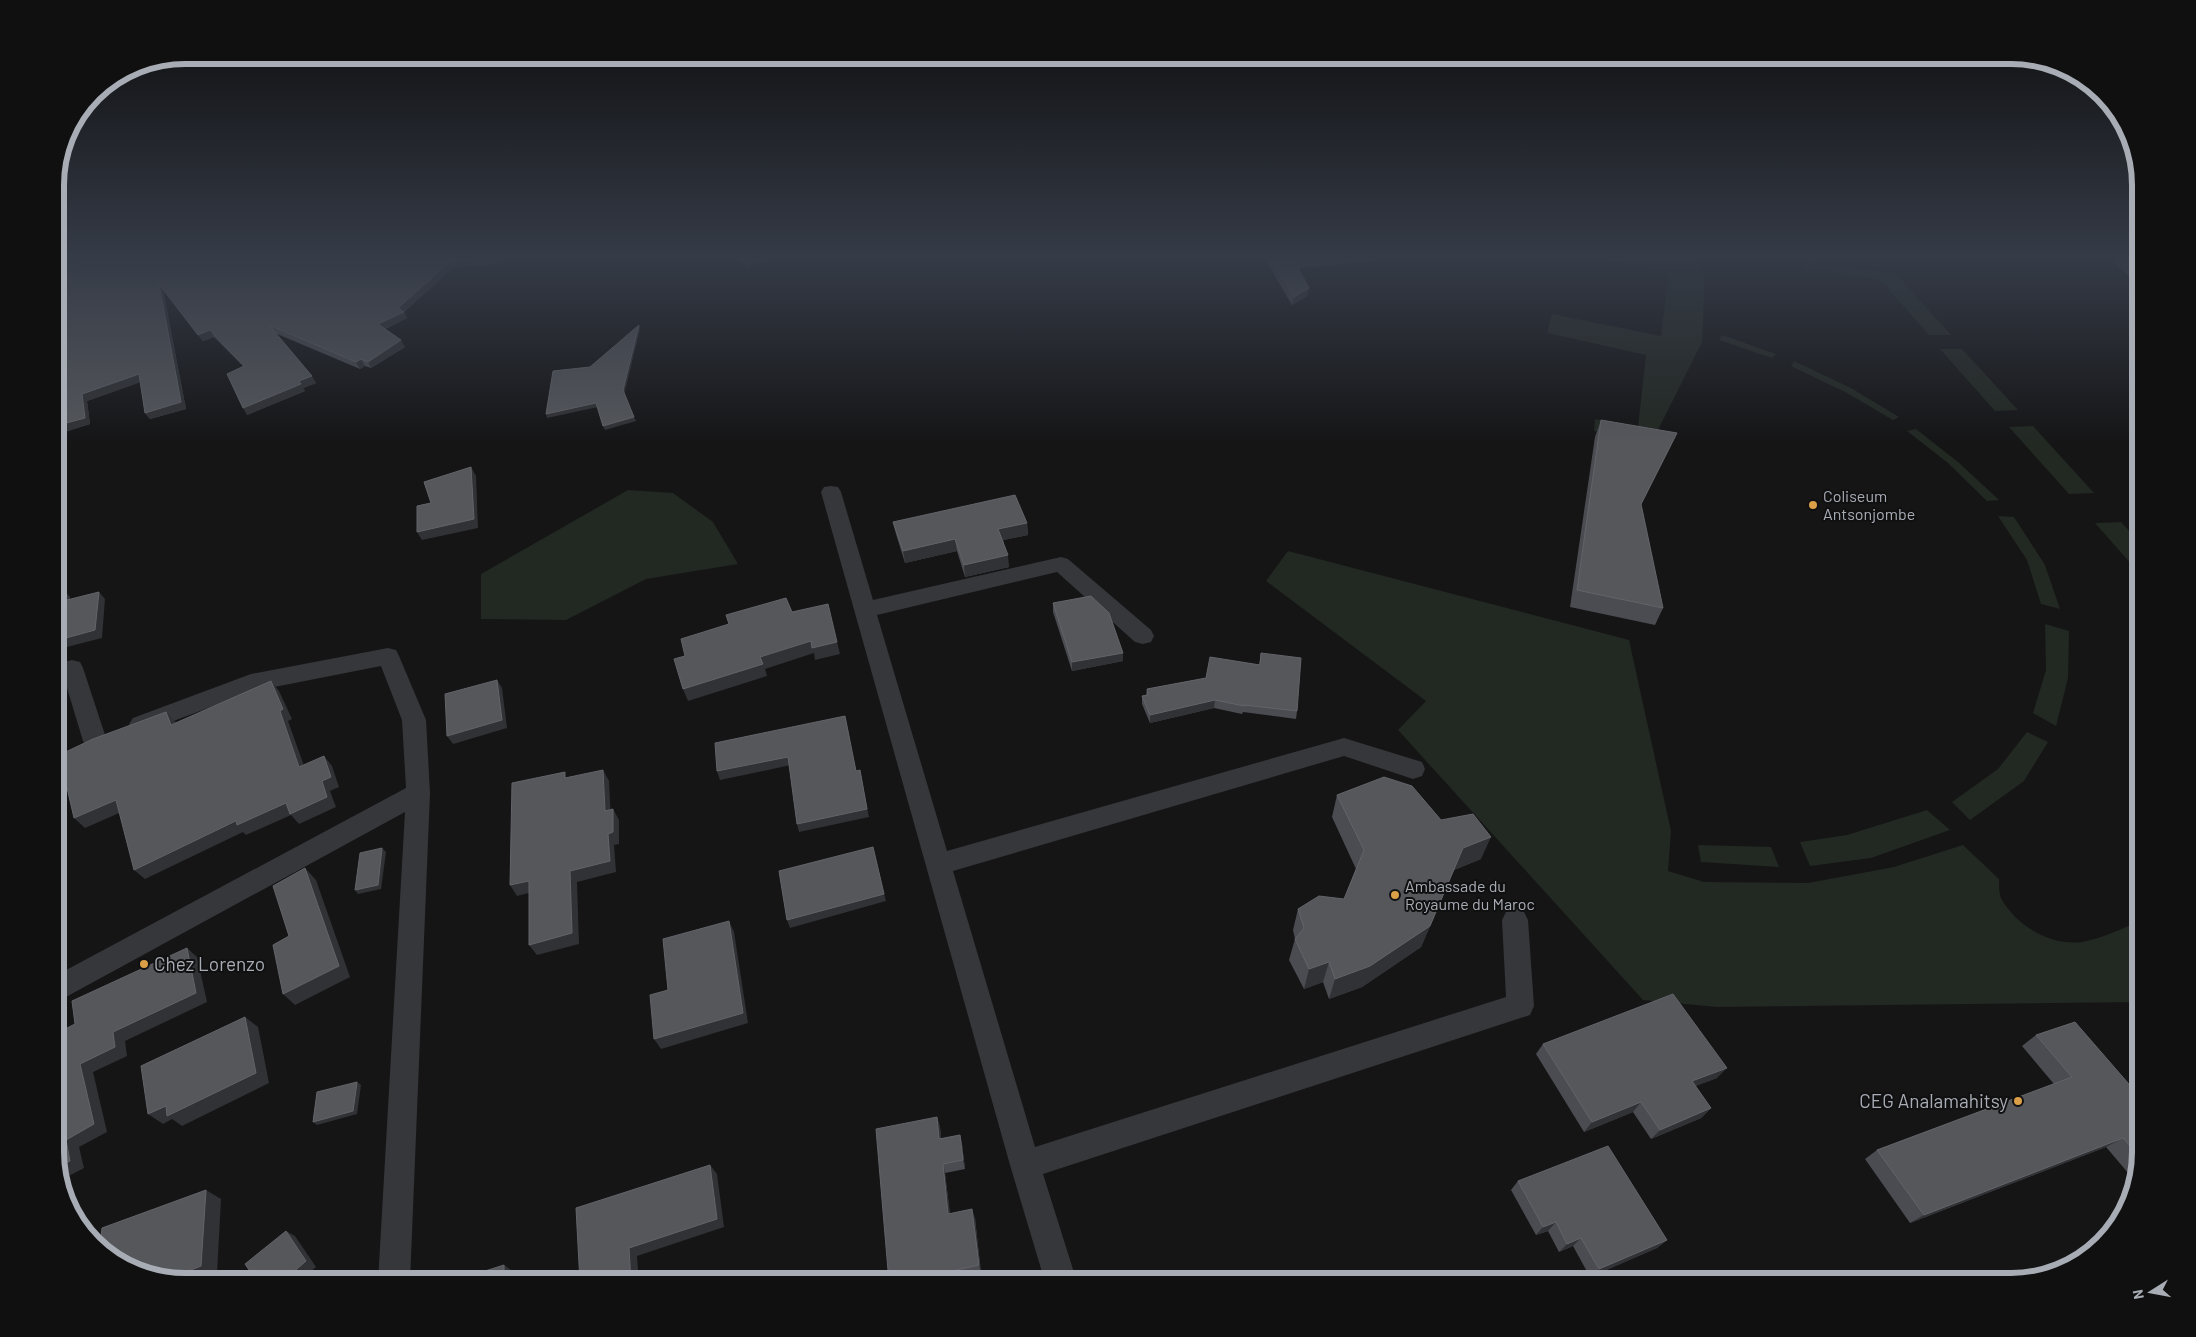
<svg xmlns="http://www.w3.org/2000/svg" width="2196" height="1337" viewBox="0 0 2196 1337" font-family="Barlow,sans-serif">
  <rect width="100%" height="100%" fill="#151516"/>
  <g fill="#222822">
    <path d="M 1589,257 C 1615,257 1665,252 1687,260 C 1696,263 1701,268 1705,275 L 1702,342 L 1652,442 L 1594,431 L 1595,419 L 1638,427 L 1646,355 L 1547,333 L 1552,314 L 1661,336 L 1669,270 Z"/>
    <path d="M 1803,262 L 1895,273 L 1951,335 L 1929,335 L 1884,284 L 1868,277 L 1804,270 Z"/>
    <path d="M 1722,335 L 1776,354 L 1772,358 L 1719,340 Z"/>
    <path d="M 1940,349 L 1962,349 L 2018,410 L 1995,411 Z"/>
    <path d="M 1794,361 L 1851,388 L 1899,417 L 1893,420 L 1847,393 L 1791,366 Z"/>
    <path d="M 2033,426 L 2094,493 L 2069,494 L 2009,427 Z"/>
    <path d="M 1916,429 L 1958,462 L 1999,500 L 1987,501 L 1948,463 L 1907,431 Z"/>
    <path d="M 628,490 L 673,493 L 713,522 L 738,564 L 646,579 L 566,620 L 481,619 L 481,574 Z"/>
    <path d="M 1998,516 L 2014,517 L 2045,565 L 2060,609 L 2041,604 L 2027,560 Z"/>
    <path d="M 2121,522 L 2141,544 L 2141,575 L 2095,523 Z"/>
    <path d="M 1288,551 L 1629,640 L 1671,831 L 1668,871 L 1704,882 L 1808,883 L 1894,867 L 1963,845 L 1999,879 C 1999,885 1999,893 2001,898 C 2016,926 2051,946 2082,942 C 2100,939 2123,928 2141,921 L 2141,1002 L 1717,1007 L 1643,1000 L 1398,730 L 1426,701 L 1266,581 Z"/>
    <path d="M 2045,624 L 2069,631 L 2068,678 L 2056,726 L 2033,713 L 2046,670 Z"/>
    <path d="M 2027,732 L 2048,742 L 2024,781 L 1970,820 L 1952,802 L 1998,769 Z"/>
    <path d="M 1927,810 L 1950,830 L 1871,858 L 1810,866 L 1800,842 L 1847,835 Z"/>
    <path d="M 1698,845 L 1771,847 L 1779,867 L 1701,862 Z"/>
  </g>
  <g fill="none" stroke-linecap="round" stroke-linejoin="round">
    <g fill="#36373b" fill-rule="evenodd">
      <path d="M 90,257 L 185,257 L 183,260 L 177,262 L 135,267 L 108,263 L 55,273 L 55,263 Z"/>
      <path d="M 831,486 L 838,487 L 841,492 L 873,600 L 1061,557 L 1068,559 L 1151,630 L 1154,636 L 1151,642 L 1143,644 L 1135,642 L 1057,572 L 877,615 L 947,851 L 1344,738 L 1422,762 L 1425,769 L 1422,776 L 1413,779 L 1344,756 L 953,871 L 1035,1147 L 1506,997 L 1502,920 L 1506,912 L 1515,908 L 1524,912 L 1528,920 L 1534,1006 L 1530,1015 L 1043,1174 L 1077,1282 L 1045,1282 L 1010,1165 L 821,492 L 824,487 Z"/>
      <path d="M 388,648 L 396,650 L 399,656 L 426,720 L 430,793 L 410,1282 L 378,1282 L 405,812 L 55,1003 L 55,976 L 406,788 L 402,720 L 381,666 L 254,691 L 141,733 L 133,730 L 129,724 L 133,718 L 251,674 Z"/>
      <path d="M 72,660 L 80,662 L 83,668 L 107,741 L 103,748 L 95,750 L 87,748 L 83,741 L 61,668 L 64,662 Z"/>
    </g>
    <path fill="#45474b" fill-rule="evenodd" d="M 2108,257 L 2129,257 L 2141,267 L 2141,283 L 2134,281 Z"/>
  </g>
  <g fill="#4b4c51">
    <path d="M 1264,257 L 1371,257 L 1370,261 L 1298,268 L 1309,288 L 1307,296 L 1292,305 Z"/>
    <path d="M 131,262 L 502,263 L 453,268 L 404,312 L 407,318 L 385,329 L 405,347 L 371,368 L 365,366 L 360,369 L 275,333 L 316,383 L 303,388 L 305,391 L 247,415 L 243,366 L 214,337 L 203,341 L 163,290 L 186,409 L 150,419 L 145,413 L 140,382 L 87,401 L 90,424 L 55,435 Z"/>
    <path d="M 1601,420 L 1677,433 L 1641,505 L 1663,608 L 1655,625 L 1570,607 L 1595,437 Z"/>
    <path d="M 893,522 L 1027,523 L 1028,535 L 1003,540 L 1009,567 L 965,577 L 957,551 L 905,563 L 896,534 Z"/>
    <path d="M 1053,603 L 1123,661 L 1072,671 L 1053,612 Z"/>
    <path d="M 1261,653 L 1297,711 L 1296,719 L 1243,712 L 1242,714 L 1214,708 L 1150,723 L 1142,704 L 1142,696 L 1146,695 L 1147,689 L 1206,678 L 1259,665 Z"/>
    <path d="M 1337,795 L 1441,820 L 1481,859 L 1454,870 L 1421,947 L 1362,987 L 1329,999 L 1323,982 L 1304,989 L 1289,960 L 1295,939 L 1293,930 L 1298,909 L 1344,899 L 1356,869 L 1332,817 Z"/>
    <path d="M 2036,1035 L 2141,1153 L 2136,1171 L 2129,1174 L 2106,1147 L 1910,1223 L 1865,1159 L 1877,1150 L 2054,1084 L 2022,1046 Z"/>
    <path d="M 1543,1044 L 1717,1078 L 1695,1086 L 1711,1108 L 1701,1118 L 1651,1139 L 1633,1112 L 1584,1132 L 1536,1054 Z"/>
    <path d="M 937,1117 L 940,1127 L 941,1139 L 960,1135 L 962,1144 L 965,1169 L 945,1173 L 950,1214 L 975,1218 L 981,1273 L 941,1282 L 889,1282 Z"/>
    <path d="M 1518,1181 L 1667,1240 L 1657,1248 L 1590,1277 L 1573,1246 L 1559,1252 L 1548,1231 L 1536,1235 L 1511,1190 Z"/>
  </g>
  <g fill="#313235">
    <path d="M 55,257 L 81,257 L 55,261 Z"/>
    <path d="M 498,257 L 503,257 L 502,263 L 453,268 L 404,312 L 407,318 L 381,330 L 378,324 L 398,308 L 450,262 Z"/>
    <path d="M 763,257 L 775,257 L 746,268 L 745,264 Z"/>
    <path d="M 159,284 L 163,290 L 186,409 L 150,419 L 145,413 Z"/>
    <path d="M 1309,288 L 1307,296 L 1292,305 L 1294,297 Z"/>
    <path d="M 639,325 L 640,329 L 624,395 L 623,390 Z"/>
    <path d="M 210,330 L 214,337 L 203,341 L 198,335 Z"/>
    <path d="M 401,340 L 405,347 L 371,368 L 368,362 Z"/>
    <path d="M 361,359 L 365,366 L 360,369 L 356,362 Z"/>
    <path d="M 139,374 L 144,381 L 87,401 L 90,424 L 55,435 L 55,426 L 82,394 Z"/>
    <path d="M 312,376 L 316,383 L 303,388 L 305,391 L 247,415 L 243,408 L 299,381 Z"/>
    <path d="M 596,403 L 598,407 L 547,418 L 546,414 Z"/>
    <path d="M 634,417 L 636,421 L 605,430 L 603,426 Z"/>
    <path d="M 1677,433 L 1669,450 L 1633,521 L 1641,504 Z"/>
    <path d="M 471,467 L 476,476 L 478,528 L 422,540 L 417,532 Z"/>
    <path d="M 1027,523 L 1028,535 L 999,541 L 998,529 Z"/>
    <path d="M 955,539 L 957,551 L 905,563 L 903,551 Z"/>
    <path d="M 1008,555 L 1009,567 L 965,577 L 964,565 Z"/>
    <path d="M 64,590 L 70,597 L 70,609 L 63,601 Z"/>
    <path d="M 99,592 L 105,599 L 102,638 L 55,650 L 55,641 Z"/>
    <path d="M 811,641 L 837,642 L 840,654 L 815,660 L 814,653 L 765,669 L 767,676 L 688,701 L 683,689 L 760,657 Z"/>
    <path d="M 1123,653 L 1123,661 L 1072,671 L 1072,662 Z"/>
    <path d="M 497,680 L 502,688 L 507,728 L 453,744 L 447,736 Z"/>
    <path d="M 271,681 L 279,691 L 292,719 L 288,721 L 308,777 L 299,767 L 280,711 Z"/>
    <path d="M 1215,700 L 1214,708 L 1150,723 L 1150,715 Z"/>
    <path d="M 166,712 L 176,722 L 171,725 Z"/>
    <path d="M 324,756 L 332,766 L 339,787 L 330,791 L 336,807 L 299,824 L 291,815 L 246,835 L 243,832 L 145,879 L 134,870 L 322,781 Z"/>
    <path d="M 788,757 L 791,765 L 720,780 L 717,771 Z"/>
    <path d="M 603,770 L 609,781 L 611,822 L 605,811 Z"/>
    <path d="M 860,770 L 869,817 L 799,832 L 797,824 Z"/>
    <path d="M 65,779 L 72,791 L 61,780 Z"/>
    <path d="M 116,800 L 126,810 L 85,828 L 74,818 Z"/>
    <path d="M 613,809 L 619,820 L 619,844 L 614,845 L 616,872 L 577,882 L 579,944 L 537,955 L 529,945 L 570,871 L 608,834 Z"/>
    <path d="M 1491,837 L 1481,859 L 1454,870 L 1421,947 L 1362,987 L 1329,999 L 1335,979 L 1463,848 Z"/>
    <path d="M 873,847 L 886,901 L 790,928 L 787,920 Z"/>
    <path d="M 382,848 L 386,852 L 381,889 L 358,894 L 355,890 Z"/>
    <path d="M 305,868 L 316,880 L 350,977 L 295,1005 L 283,994 Z"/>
    <path d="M 529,881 L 536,891 L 517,896 L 510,885 Z"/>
    <path d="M 729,921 L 734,932 L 748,1023 L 661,1049 L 654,1039 Z"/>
    <path d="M 187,948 L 197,957 L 207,1002 L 125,1041 L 127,1056 L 93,1072 L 107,1132 L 79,1147 L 84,1168 L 61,1180 L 57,1168 L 66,1140 L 80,1064 L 113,1032 Z"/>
    <path d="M 1329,962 L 1323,982 L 1304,989 L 1309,969 Z"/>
    <path d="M 245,1017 L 258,1027 L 269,1083 L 182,1126 L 172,1119 L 163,1124 L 148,1114 Z"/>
    <path d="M 1727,1068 L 1717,1078 L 1683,1091 L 1692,1081 Z"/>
    <path d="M 357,1082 L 361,1085 L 357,1114 L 317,1125 L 313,1122 Z"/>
    <path d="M 1641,1102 L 1633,1112 L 1584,1132 L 1592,1122 Z"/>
    <path d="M 1711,1108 L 1701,1118 L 1651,1139 L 1660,1130 Z"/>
    <path d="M 937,1117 L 940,1127 L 942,1148 L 939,1139 Z"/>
    <path d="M 960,1135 L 962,1144 L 965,1169 L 963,1160 Z"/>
    <path d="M 2123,1138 L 2106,1147 L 1910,1223 L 1924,1215 Z"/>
    <path d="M 943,1164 L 945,1173 L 951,1223 L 948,1214 Z"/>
    <path d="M 710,1165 L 717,1174 L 724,1227 L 637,1256 L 639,1282 L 631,1282 L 629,1248 Z"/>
    <path d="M 206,1190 L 221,1199 L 217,1274 L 196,1282 L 185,1282 L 178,1280 L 178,1275 Z"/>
    <path d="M 972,1209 L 975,1218 L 981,1273 L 979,1265 Z"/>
    <path d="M 1556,1222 L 1548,1231 L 1536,1235 L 1543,1227 Z"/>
    <path d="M 286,1231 L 295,1236 L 316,1267 L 298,1282 L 282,1282 Z"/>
    <path d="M 1581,1238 L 1573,1246 L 1559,1252 L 1567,1244 Z"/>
    <path d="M 1667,1240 L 1657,1248 L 1590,1277 L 1599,1269 Z"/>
    <path d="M 504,1265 L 515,1273 L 515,1282 L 504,1282 Z"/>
  </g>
  <g fill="#55575b" stroke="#626469">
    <path d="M 173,257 L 498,257 L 450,262 L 398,308 L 404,312 L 378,324 L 401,340 L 368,362 L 361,359 L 356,362 L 269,325 L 312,376 L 299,381 L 301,384 L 243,408 L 227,374 L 244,366 L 210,330 L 198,335 L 159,284 L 181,402 L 145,413 L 139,374 L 82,394 L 85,418 L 55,426 L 55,268 L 104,258 L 131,262 Z"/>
    <path d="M 741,257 L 763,257 L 745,264 Z"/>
    <path d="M 1270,257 L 1333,257 L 1294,260 L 1309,288 L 1294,297 Z"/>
    <path d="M 639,325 L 623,390 L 634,417 L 603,426 L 596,403 L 546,414 L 553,371 L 590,367 Z"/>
    <path d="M 1601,420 L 1677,433 L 1641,504 L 1663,608 L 1577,590 Z"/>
    <path d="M 471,467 L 474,519 L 417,532 L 417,506 L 431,503 L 424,482 Z"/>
    <path d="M 1015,495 L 1027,523 L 998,529 L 1008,555 L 964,565 L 955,539 L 903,551 L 893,522 Z"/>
    <path d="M 64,590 L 63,601 L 99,592 L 95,630 L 55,641 L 55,592 Z"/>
    <path d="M 1091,596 L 1109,613 L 1123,653 L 1072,662 L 1053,603 Z"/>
    <path d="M 786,598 L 792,612 L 828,604 L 837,642 L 812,648 L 811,641 L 760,657 L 763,664 L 683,689 L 674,659 L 685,656 L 681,639 L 729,624 L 726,615 Z"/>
    <path d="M 1261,653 L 1301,658 L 1297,711 L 1244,705 L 1244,706 L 1215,700 L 1150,715 L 1142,696 L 1148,695 L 1147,689 L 1206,678 L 1210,657 L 1260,665 Z"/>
    <path d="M 497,680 L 502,720 L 447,736 L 445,694 Z"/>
    <path d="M 271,681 L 283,709 L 280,711 L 299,767 L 324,756 L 331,777 L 322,781 L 327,797 L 290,814 L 286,803 L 237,825 L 236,821 L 134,870 L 116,800 L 74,818 L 65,779 L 61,780 L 55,757 L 93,739 L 166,712 L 171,725 Z"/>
    <path d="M 845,716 L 856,771 L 860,770 L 867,809 L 797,824 L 788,757 L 717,771 L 715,743 Z"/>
    <path d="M 603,770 L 605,811 L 613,809 L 613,832 L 608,834 L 610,861 L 570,871 L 572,933 L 529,945 L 529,881 L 510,885 L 512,783 L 565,772 L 565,778 Z"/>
    <path d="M 1384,777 L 1412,786 L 1441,820 L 1473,814 L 1491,837 L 1463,848 L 1430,926 L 1370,966 L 1335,979 L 1329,962 L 1309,969 L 1295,939 L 1304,928 L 1298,909 L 1319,896 L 1344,899 L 1364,850 L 1337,795 Z"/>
    <path d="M 873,847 L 884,894 L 787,920 L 779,871 Z"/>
    <path d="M 382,848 L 378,885 L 355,890 L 360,853 Z"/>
    <path d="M 305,868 L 339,966 L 283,994 L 273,945 L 289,936 L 273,886 Z"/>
    <path d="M 729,921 L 743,1013 L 654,1039 L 650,995 L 668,990 L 663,939 Z"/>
    <path d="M 187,948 L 196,993 L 113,1032 L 115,1047 L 80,1064 L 94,1124 L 66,1140 L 70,1161 L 57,1168 L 55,1160 L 55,1034 L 75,1024 L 72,1001 Z"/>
    <path d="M 1673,994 L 1727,1068 L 1692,1081 L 1711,1108 L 1660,1130 L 1641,1102 L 1592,1122 L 1543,1044 Z"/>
    <path d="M 245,1017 L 256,1073 L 167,1116 L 166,1106 L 148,1114 L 141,1066 Z"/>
    <path d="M 2075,1022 L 2141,1098 L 2141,1153 L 2140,1157 L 2123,1138 L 1924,1215 L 1877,1150 L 2072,1077 L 2036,1035 Z"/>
    <path d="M 357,1082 L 353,1111 L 313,1122 L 317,1092 Z"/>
    <path d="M 937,1117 L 939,1139 L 960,1135 L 963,1160 L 943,1164 L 948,1214 L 972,1209 L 979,1265 L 902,1282 L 889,1282 L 876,1129 Z"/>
    <path d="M 1608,1146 L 1667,1240 L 1599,1269 L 1581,1238 L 1567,1244 L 1556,1222 L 1543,1227 L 1518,1181 Z"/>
    <path d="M 710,1165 L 717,1219 L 629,1248 L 631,1282 L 580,1282 L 576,1208 Z"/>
    <path d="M 206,1190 L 201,1266 L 178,1275 L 178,1280 L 120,1264 L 100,1245 L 102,1228 Z"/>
    <path d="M 286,1231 L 306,1261 L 282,1282 L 257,1282 L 245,1264 Z"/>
    <path d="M 504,1265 L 504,1282 L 450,1282 Z"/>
  </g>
  <linearGradient id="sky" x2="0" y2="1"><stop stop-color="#0c0c0c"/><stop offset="0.58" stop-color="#353b47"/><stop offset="1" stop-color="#353b47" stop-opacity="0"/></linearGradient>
  <rect width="2196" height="444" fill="url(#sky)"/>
  <g fill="#db9f48" stroke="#101011" stroke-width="2">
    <circle cx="1813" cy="505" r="5"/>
    <circle cx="1395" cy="895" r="5"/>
    <circle cx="144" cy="964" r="5"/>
    <circle cx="2018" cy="1101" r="5"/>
  </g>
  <g text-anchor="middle" stroke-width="4" stroke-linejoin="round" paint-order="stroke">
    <g font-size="16" fill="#a8adb5" stroke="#101011" text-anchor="start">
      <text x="1823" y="502">Coliseum<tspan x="1823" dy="18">Antsonjombe</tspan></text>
      <text x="1405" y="892">Ambassade du<tspan x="1405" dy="18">Royaume du Maroc</tspan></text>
    </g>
    <g font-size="19" fill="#a8adb5" stroke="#101011" text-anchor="start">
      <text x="154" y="971">Chez Lorenzo</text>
      <text x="2008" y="1108" text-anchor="end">CEG Analamahitsy</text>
    </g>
  </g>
  <path d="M0 0H2196V1337H0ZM185 64H2011A121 121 0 0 1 2132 185V1152A121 121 0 0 1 2011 1273H185A121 121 0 0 1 64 1152V185A121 121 0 0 1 185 64Z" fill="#101011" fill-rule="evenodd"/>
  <path fill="none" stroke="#a8adb5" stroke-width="6" d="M185 64H2011A121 121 0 0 1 2132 185V1152A121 121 0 0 1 2011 1273H185A121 121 0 0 1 64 1152V185A121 121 0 0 1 185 64Z"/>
  <g transform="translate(2151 1292) rotate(259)" stroke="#101011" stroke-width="4" paint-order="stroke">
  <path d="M0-4L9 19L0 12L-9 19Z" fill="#a8adb5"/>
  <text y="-8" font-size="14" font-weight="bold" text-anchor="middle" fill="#a8adb5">N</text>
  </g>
</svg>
